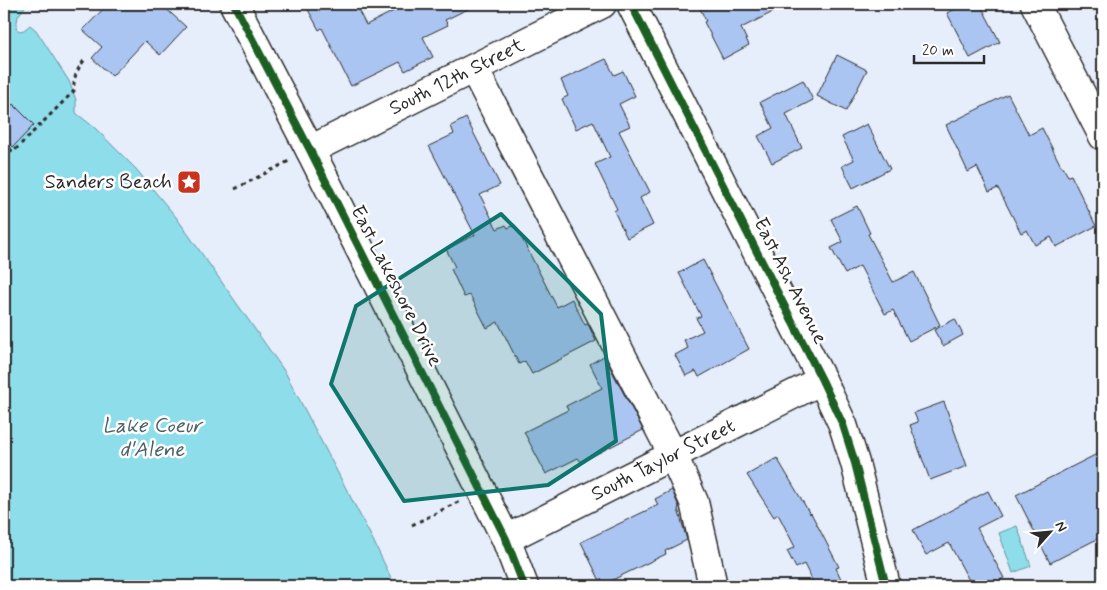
<svg xmlns="http://www.w3.org/2000/svg" width="1107" height="590" viewBox="0 0 1107 590" font-family="Mynerve,sans-serif">
<style>
.water{fill:#8eddeb;stroke:#66969e}
.building{fill:#abc5f2;stroke:#2b2b2b}
.lines{fill:none;stroke-linecap:round;stroke-linejoin:round}
.minor-casing{stroke:#2b2b2b;stroke-width:31}
.path{stroke:#2b2b2b;stroke-width:3;stroke-dasharray:4 4;stroke-linecap:butt}
.minor{stroke:#fff;stroke-width:28}
.cycleway-casing{stroke:#fff;stroke-width:11}
.cycleway{stroke:#1b5e20;stroke-width:8}
.marked{fill:#0f766e;fill-opacity:0.2;stroke:#0f766e;stroke-width:4;stroke-linejoin:round}
.labels{text-anchor:middle;dominant-baseline:central;stroke-width:5;stroke-linejoin:round;paint-order:stroke}
.street-label{font-size:20px;fill:#2b2b2b;stroke:#fff}
.poi-label{font-size:20px;fill:#2b2b2b;stroke:#fff;text-anchor:end}
.water-label{font-size:21px;font-style:italic;fill:#496065;stroke:#fff}
</style>
<rect width="100%" height="100%" fill="#e6eefb"/>
<filter id="ink" filterUnits="userSpaceOnUse"><feTurbulence type="fractalNoise" baseFrequency=".02" numOctaves="2"/><feDisplacementMap in="SourceGraphic" scale="10" xChannelSelector="R" yChannelSelector="G"/><feConvolveMatrix kernelMatrix="1 2 1 2 8 2 1 2 1" color-interpolation-filters="sRGB"/></filter>
<g filter="url(#ink)">
<path class="water" d="M4 4H27L18 16 16 29 20 31 24 30 30 25 36 30 69 81 76 100V113L95 128 136 169 176 217 285 372 372 538 395 586H4Z
M1017 526 1031 566 1013 573 999 533Z"/>
<path class="building" d="M108 4H161L186 27 160 55 145 41 112 76 92 58 102 47 83 30Z
M305 4H355L366 25 408 4H478L445 20 448 25 423 37 433 57 405 71 400 62 351 86 322 28 319 30Z
M698 4H789L741 28 749 45 723 59 704 22 706 21Z
M965 4H980L1000 42 970 58 947 13Z
M837 55 867 70 846 111 817 96Z
M606 59 614 75 623 71 635 96 619 104 630 126 619 131 650 192 640 198 653 225 627 238 614 211 617 209 595 164 610 157 593 121 576 129 562 99 568 96 561 80Z
M803 80 813 100 786 114 802 148 772 163 758 136 773 128 760 102Z
M1008 94 1029 135 1042 128 1061 166H1062L1068 176 1071 175 1096 226 1056 247 1051 237 1035 245 1027 230 1021 233 998 188 989 192 977 167 968 172 946 125Z
M13 104 34 125 13 147 4 138V114Z
M466 118 500 185 480 195 497 229 506 225 508 228 515 225 557 307 572 299 585 325 588 324 596 341 532 374 525 361 519 364 498 322 487 328 470 295 464 297 451 269 455 267 446 249 475 235 429 146 454 134 451 126Z
M867 124 890 169 853 188 842 166 854 160 842 137Z
M857 206 870 233 868 234 893 282 914 272 940 325 909 341 893 310 885 314 860 266 845 274 831 248 843 242 831 219Z
M703 260 749 349 699 377 696 371 686 376 675 355 688 348 684 340 703 331 696 318 701 316 679 273Z
M955 319 963 335 943 346 934 330Z
M604 356 643 430 581 462 578 458 546 474 524 432 568 410 566 406 602 388 590 364Z
M944 402 967 466 930 480 910 425 918 422 914 413Z
M1103 451V536L1050 563 1016 495Z
M777 458 810 514 811 513 839 567 836 568 841 579 827 586H815L804 564 796 568 787 551 795 547 778 514 774 517 747 475Z
M672 490 679 507 678 509 687 540 665 551 666 554 602 585 581 542 658 505 655 499Z
M988 491 1001 516 977 528 1004 578 988 586H972L949 543 926 555 913 530Z"/>
<g class="lines">
<g class="minor-casing">
<g id="minor">
<path d="M234 4 310 150 506 539 524 586"/>
<path d="M631 4 822 380 843 425 855 463 886 586"/>
<path d="M1035 4 1103 136"/>
<path d="M474 69 673 455 694 502 713 586"/>
<path id="s1" d="M310 150 602 4"/>
<path id="s2" d="M506 539 822 380"/>
</g>
</g>
<path class="path" d="M4 7 8 4
M4 143 13 152 74 91C73 77 77 70 85 59
M235 189 289 161
M412 525 460 501"/>
<use href="#minor" class="minor"/>
<g class="cycleway-casing">
<path id="cycleway" d="M234 4 310 150 506 539 524 586
M631 4 822 380 843 425 855 463 886 586"/>
</g>
<use href="#cycleway" class="cycleway"/>
</g>
</g>
<path class="marked" d="M501 214 601 314 616 441 548 485 404 501 331 384 356 306Z"/>
<defs>
<g id="sight-square" transform="scale(1.25)"><rect x="-9" y="-9" width="18" height="18" rx="4" fill="#c8321e" stroke="#fff"/><path d="M0-6L1.8-2.2L6-1.7L2.9 1.2L3.7 5.4L0 3.3L-3.7 5.4L-2.9 1.2L-6-1.7L-1.8-2.2Z" fill="#fff"/></g>
</defs>
<g fill-rule="evenodd">
<use href="#sight-square" x="189" y="182"/>
</g>
<g class="labels">
<g class="street-label">
<text stroke="none"><textPath href="#s1" startOffset="164">South 12th Street</textPath></text>
<text transform="translate(790 281) rotate(63)">East Ash Avenue</text>
<text transform="translate(396 286) rotate(63)">East Lakeshore Drive</text>
<text stroke="none"><textPath href="#s2" startOffset="176">South Taylor Street</textPath></text>
</g>
<g class="poi-label">
<text x="172" y="182">Sanders Beach</text>
</g>
<g class="water-label">
<text x="152" y="426">Lake Coeur<tspan x="152" dy="24">d'Alene</tspan></text>
</g>
</g>
<rect width="1107" height="590" fill="none" stroke="#fff" stroke-width="20"/>
<rect x="10" y="10" width="1087" height="570" fill="none" stroke="#2b2b2b" stroke-width="2" filter="url(#ink)"/>
<g transform="translate(1050 532) rotate(63)" stroke="#ffffff" stroke-width="4" paint-order="stroke">
<path d="M0-4L9 19L0 12L-9 19Z" fill="#2b2b2b"/>
<text y="-8" font-size="14" font-weight="bold" text-anchor="middle" fill="#2b2b2b">N</text>
</g>
<path d="M914 55v8h70v-8" fill="none" stroke="#2b2b2b" stroke-width="2.5"/>
<text x="922" y="55" font-size="15" fill="#2b2b2b" stroke="#ffffff" stroke-width="4" paint-order="stroke">20 m</text>
</svg>
